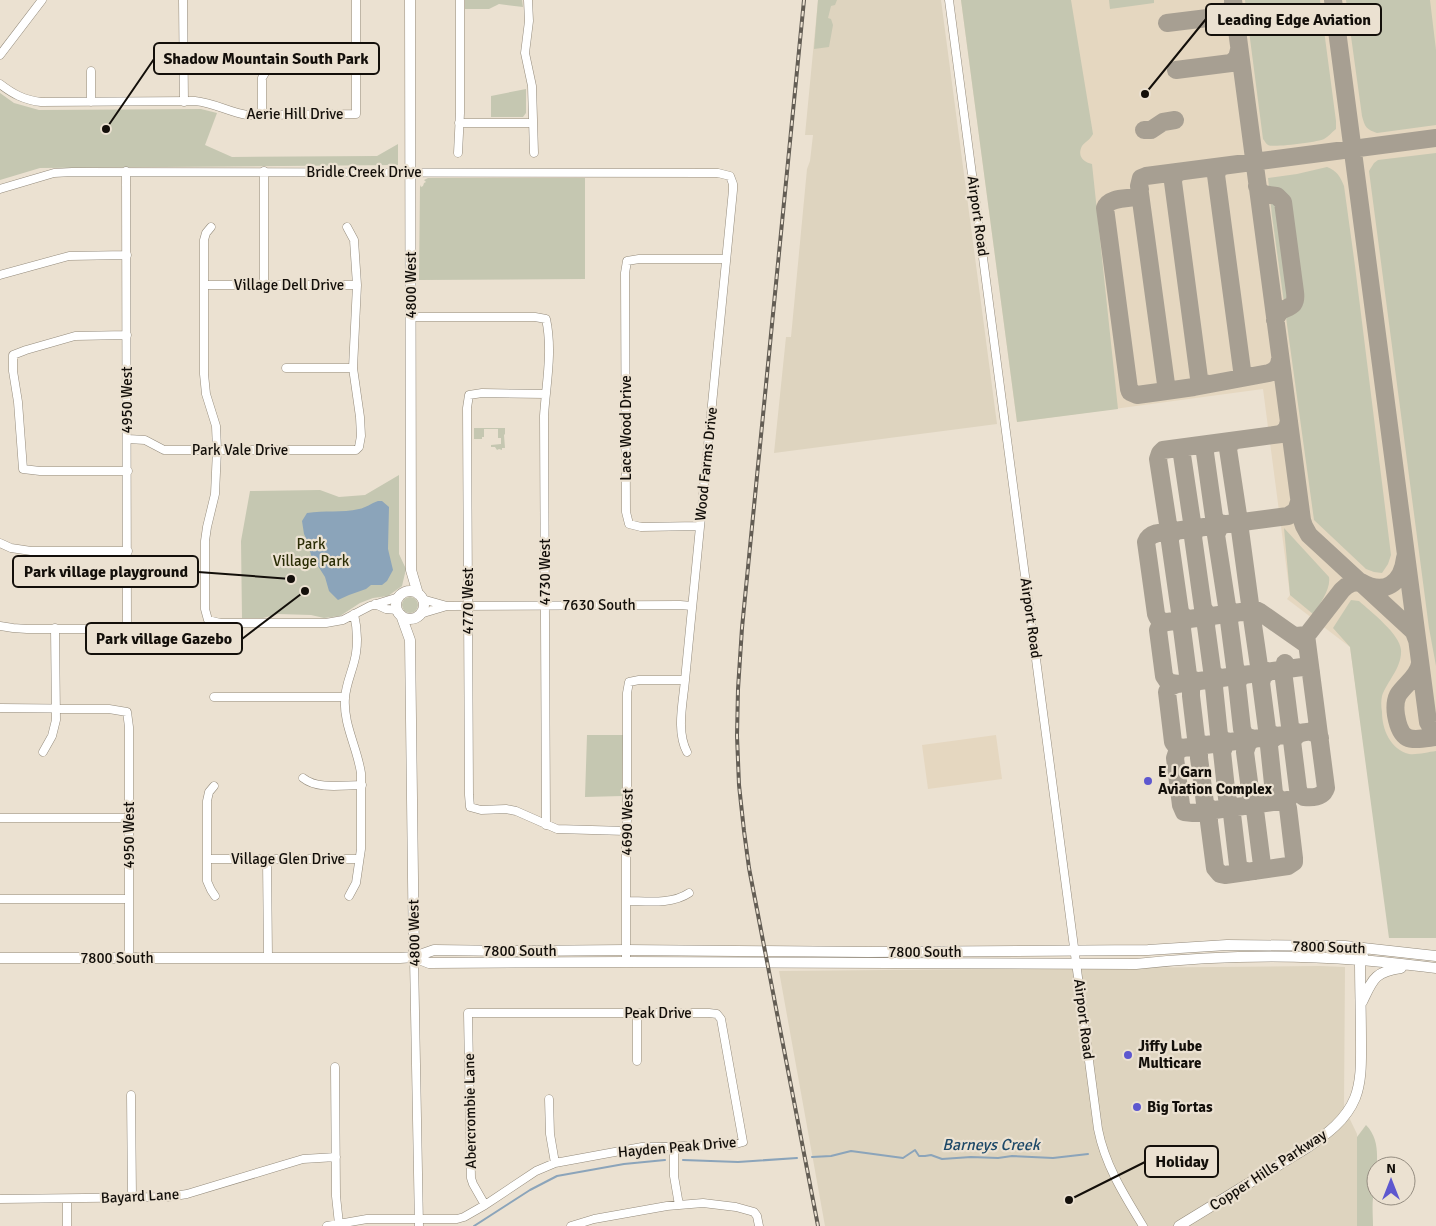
<svg xmlns="http://www.w3.org/2000/svg" width="1436" height="1226" viewBox="0 0 1436 1226" font-family="Signika,sans-serif">
<style>
.built{fill:#e5d7c0}
.industrial{fill:#ded4bf}
.green{fill:#c5c7b1}
.water{fill:#8ba4ba}
.lines{fill:none;stroke-linecap:round;stroke-linejoin:round}
.stream{stroke:#8ba4ba;stroke-width:2}
.taxiway{stroke:#a79f92;stroke-width:18}
.minor-casing{stroke:#948b7c;stroke-width:9}
.major-casing{stroke:#948b7c;stroke-width:11}
.minor{stroke:#fff;stroke-width:8}
.major{stroke:#fff;stroke-width:10}
.rail-casing{stroke:#635d54;stroke-width:4}
.rail{stroke:#ebe1d1;stroke-width:2;stroke-dasharray:5.5;stroke-linecap:butt}
.poi-dot{fill:#5d57cf;stroke:#ebe1d1;stroke-width:2}
.labels{text-anchor:middle;dominant-baseline:central;stroke-width:4.5;stroke-linejoin:round;paint-order:stroke}
.street-label{font-size:15px;fill:#130f0a;stroke:#ebe1d1}
.park-label{font-size:15px;fill:#2b2d05;stroke:#ebe1d1}
.poi-label{font-size:15px;font-weight:bold;fill:#130f0a;stroke:#ebe1d1;text-anchor:start}
.water-label{font-size:16px;font-style:italic;fill:#1e4968;stroke:#ebe1d1}
.leader{fill:none;stroke:#130f0a;stroke-width:2}
.callout-dot{fill:#130f0a;stroke:#ebe1d1;stroke-width:2}
.callout{fill:#ebe1d1;stroke:#130f0a;stroke-width:2}
.callout-label{font-size:16px;text-anchor:middle;font-weight:bold;fill:#130f0a}
</style>
<rect width="100%" height="100%" fill="#ebe1d1"/>
<path class="built" d="M961 0H1436V938L1375 827 1350 647 1287 599 1290 595 1263 389 1017 422Z
M996 735 1002 779 928 789 922 745Z"/>
<path class="industrial" d="M818 0H941L997 424 774 453 786 337H791L807 169 810 161 813 135H805Z
M1320 966 1345 967 1344 1107 1357 1134V1226H825L779 971Z"/>
<path class="green" d="M465 0H522L523 7 499 4 489 9H465Z
M818 0H837L835 5 831 6 828 18 831 19 833 25 829 47 814 49Z
M961 0H1071L1093 134C1090 140 1085 142 1082 146 1077 156 1083 162 1092 164L1118 409 1017 422Z
M1109 0H1154V3L1110 9Z
M1245 0H1320L1336 121V129C1332 132 1328 137 1324 139 1319 142 1272 148 1268 145 1265 143 1265 141 1263 139Z
M1346 0H1430L1436 50V125L1377 133C1366 129 1365 127 1362 116Z
M526 89V113L523 117H491V96Z
M0 93 14 103 39 110 201 109 217 113 205 145 232 157 377 156 398 144V165L40 168 0 180Z
M1436 153V666L1429 628 1369 171 1374 163 1378 160Z
M1327 167C1337 171 1340 176 1344 186L1355 266 1391 555 1388 564 1382 573 1374 572 1366 569 1314 520 1272 216 1268 178 1297 174Z
M428 178H585V279L419 280 420 185 421 187 423 186 424 183 426 182 424 180Z
M474 428H505V434L504 435 505 448H502V450L499 449 497 450 495 447H491V445L501 444V438H498V429H484V437H482V439H474Z
M399 475V554L406 569 402 586 388 596 373 598 360 603 340 616 324 618 311 615 278 614 263 618H242L241 541 250 491 320 490 339 497 365 495Z
M1284 528 1329 577C1331 589 1320 604 1313 614L1290 595Z
M402 605a8 8 0 1 1 16 0a8 8 0 1 1-16 0Z
M1351 600 1359 601C1371 612 1400 634 1401 650 1402 668 1387 681 1382 696 1381 701 1381 706 1382 712 1382 729 1390 749 1409 754 1417 755 1428 752 1436 751V938H1389L1350 647 1333 628Z
M587 735H623L622 796 585 797Z
M1366 1125C1385 1144 1374 1175 1373 1198 1372 1207 1373 1217 1373 1226H1357V1137Z"/>
<path class="water" d="M378 501H382L389 507 388 549 393 570 387 581 382 585H371L366 589 349 595 338 600 329 591 325 577 311 555 307 540 304 534 302 521 307 513C324 510 342 513 359 509 366 508 371 503 378 501Z"/>
<g class="lines">
<path class="stream" d="M812 1157 831 1156 851 1151 903 1158 915 1150 919 1156H925L931 1155 942 1159 971 1157 998 1158 1012 1156 1053 1158 1088 1154
M683 1160 738 1162 797 1158
M474 1226 530 1190 557 1176 624 1164 665 1160"/>
<path class="taxiway" d="M1233 0 1302 520 1304 526 1309 535 1411 629 1414 632 1417 640
M1333 0 1428 722 1432 729 1436 732
M1167 23 1224 16 1232 9 1233 3
M1176 70 1231 63 1237 58 1239 50
M1144 130H1151L1163 122 1175 120
M1222 167 1217 170 1216 175 1242 370 1245 375 1252 376
M1180 172 1174 175 1173 182 1199 378 1201 382 1208 384
M1257 186C1262 197 1268 194 1277 196L1283 202 1295 292C1297 307 1290 306 1280 311L1275 320
M1140 189 1139 194 1136 197C1126 199 1109 197 1105 208L1129 389 1130 392 1137 395 1159 392 1194 387 1269 373C1276 370 1279 367 1280 359
M1174 390 1169 388 1166 384 1139 186 1141 178 1146 176 1436 138
M1289 421 1287 429 1281 434 1163 450 1160 453 1158 459 1168 524 1170 528 1174 531 1288 516 1296 511 1299 502
M1235 441 1230 443 1228 449 1238 515 1241 520 1246 521 1241 526 1240 530 1250 604 1248 609 1243 612
M1210 444 1206 447 1205 453 1214 517 1218 523 1224 524
M1187 447 1183 450 1182 455 1192 522 1194 526 1199 528 1195 531 1193 537 1203 608 1207 614 1212 616 1207 620 1206 626 1212 670 1214 675 1221 678 1215 682 1214 687 1219 735 1223 740 1229 742 1225 745 1222 752 1227 798 1230 804 1236 807 1232 811V814L1238 865 1242 870 1248 872
M1224 524 1219 528 1216 535 1227 606 1230 611 1235 613 1230 617 1229 621 1235 667 1238 673 1244 675 1239 679 1237 684 1242 729 1245 736 1253 739
M1176 531 1170 536V542L1180 612 1183 616 1188 619 1183 623 1182 629 1188 675 1191 679 1197 681 1191 687V696L1196 738 1198 742 1204 745 1199 751V758L1205 803 1209 808 1213 810 1209 815V822L1215 868 1220 874 1225 875 1288 866 1294 862V858L1288 808C1285 801 1277 800 1274 793L1269 746 1270 741 1277 736
M1176 531C1165 532 1150 531 1146 542L1156 614C1158 620 1162 622 1167 622L1256 610 1260 612 1307 645
M1361 582C1385 596 1402 583 1405 558
M1243 612 1249 613 1252 618 1259 666 1263 670 1268 672
M1165 622 1160 626 1158 630 1164 676 1168 682 1177 684
M1306 635 1326 788C1323 797 1313 798 1304 797L1300 794 1298 789 1292 741 1298 734C1306 731 1314 730 1320 738
M1296 636 1307 635 1342 590C1348 584 1354 580 1363 584
M1285 663 1283 671 1290 726 1292 730 1299 733
M1420 663C1419 676 1405 684 1398 695 1395 701 1395 708 1396 715 1401 744 1411 740 1436 737
M1268 672 1263 676 1261 683 1267 729 1270 734 1277 736
M1299 733 1182 748 1176 746 1173 742 1167 692 1170 687 1177 684 1302 667 1308 669 1311 672
M1253 739 1248 743 1245 752 1251 797 1254 802 1259 804 1255 810 1262 865 1256 871
M1182 748 1177 752 1175 758 1181 805 1184 812 1193 813 1288 800"/>
<g class="minor-casing">
<path id="minor" d="M183 0 184 102
M528 0 529 21 525 53 532 86 534 153
M949 0 1098 1129C1105 1165 1124 1195 1143 1226
M0 55 42 0
M91 71V102
M0 84C13 94 24 100 41 102L195 101C215 103 228 112 247 115L356 114V0
M262 115V78L270 64
M459 123H533
M458 153 460 113V0
M264 171V285
M0 189 54 173 72 172 718 173 730 176 733 184V190L685 680C683 703 676 731 687 752
M211 227 206 233 204 240V374L206 394 216 426 217 450 215 494 207 527 205 541V609L208 620 220 623H326L343 620 370 606 399 597
M0 275 69 256 127 255
M204 285H357
M411 317H535L546 319C553 351 546 384 544 416L546 825
M127 335 75 336 26 350 13 355V371L18 402 23 469 40 471H128
M286 368H353
M546 394 482 393 469 395 467 408 469 795 470 807 481 810 506 809 516 811 557 829 626 831
M128 439 145 440 164 450H356L359 447 361 436 360 417 353 368 357 285 354 240 347 227
M699 526 641 527 629 524 626 512 625 273 627 261 639 259H726
M0 543 11 548 31 551H128
M422 599 447 606 680 605 692 606
M375 604 386 609 397 610
M420 614 447 606
M0 626 13 628 27 629H127L126 171
M214 697H345
M0 708 109 709 127 712 129 727V958
M43 752 52 736 56 720 55 628
M303 778C318 790 343 785 362 785
M214 786 209 792 207 801V881L211 890 215 896
M0 818H128
M207 859H359
M267 859 268 958
M349 896 356 883 361 849V773C357 747 343 724 345 698 346 682 354 668 356 653 358 640 357 627 354 614
M0 899H129
M626 901C646 901 671 905 689 893
M414 957 419 1226
M626 962V831L627 820V693L629 682 639 680H685
M637 1061V1013
M335 1067 336 1196 339 1224
M131 1095 132 1198
M549 1099 550 1134 555 1163
M674 1146V1176L679 1205
M0 1199 168 1197 187 1194 303 1159 336 1157
M67 1199V1226
M327 1226 367 1219H457L464 1217 485 1205 536 1171 555 1163 642 1147 732 1145 743 1142 721 1019 717 1014 709 1013H468L471 1178 473 1184 485 1205
M571 1226 594 1219 667 1206 703 1203 736 1207 754 1212 757 1216 759 1226"/>
</g>
<g class="major-casing">
<path id="major" d="M410 0 411 570 418 594
M396 605a14 14 0 1 1 28 0a14 14 0 1 1-28 0Z
M401 615 410 640 414 957
M414 957 429 963 626 962 1136 964C1210 956 1286 954 1360 960 1386 962 1411 965 1436 968
M0 958H400L414 957 434 950 518 951 626 950 868 952 1148 950 1227 945 1345 946 1436 956
M1362 1002C1373 979 1374 972 1401 968
M1179 1226 1308 1147C1327 1134 1346 1120 1355 1098 1362 1080 1361 1059 1361 1041 1361 1014 1360 987 1360 960L1363 956"/>
</g>
<use href="#minor" class="minor"/>
<use href="#major" class="major"/>
<g class="rail-casing">
<path id="rail" d="M804 0 742 628 738 689 737 736 739 785 744 831 749 868 818 1226"/>
</g>
<use href="#rail" class="rail"/>
</g>
<g class="poi-dot">
<circle cx="1148" cy="781" r="5"/>
<circle cx="1128" cy="1055" r="5"/>
<circle cx="1137" cy="1107" r="5"/>
</g>
<g class="labels">
<g class="street-label">
<text x="295" y="114">Aerie Hill Drive</text>
<text x="364" y="172">Bridle Creek Drive</text>
<text transform="translate(978 216) rotate(82)">Airport Road</text>
<text x="289" y="285">Village Dell Drive</text>
<text transform="translate(411 285) rotate(-90)">4800 West</text>
<text transform="translate(127 400) rotate(-90)">4950 West</text>
<text transform="translate(626 428) rotate(-90)">Lace Wood Drive</text>
<text x="240" y="450">Park Vale Drive</text>
<text transform="translate(706 464) rotate(-84)">Wood Farms Drive</text>
<text transform="translate(545 572) rotate(-90)">4730 West</text>
<text transform="translate(468 601) rotate(-90)">4770 West</text>
<text x="599" y="605">7630 South</text>
<text transform="translate(1031 618) rotate(82)">Airport Road</text>
<text transform="translate(627 822) rotate(-89)">4690 West</text>
<text transform="translate(129 835) rotate(-90)">4950 West</text>
<text x="288" y="859">Village Glen Drive</text>
<text transform="translate(414 933) rotate(-91)">4800 West</text>
<text transform="translate(1329 947) rotate(2)">7800 South</text>
<text x="520" y="951">7800 South</text>
<text x="925" y="952">7800 South</text>
<text x="117" y="958">7800 South</text>
<text x="658" y="1013">Peak Drive</text>
<text transform="translate(1084 1019) rotate(83)">Airport Road</text>
<text transform="translate(470 1111) rotate(-91)">Abercrombie Lane</text>
<text transform="translate(677 1147) rotate(-5)">Hayden Peak Drive</text>
<text transform="translate(1268 1170) rotate(-33)">Copper Hills Parkway</text>
<text transform="translate(140 1196) rotate(-3)">Bayard Lane</text>
</g>
<g class="park-label">
<text x="311" y="544">Park<tspan x="311" dy="17">Village Park</tspan></text>
</g>
<g class="poi-label">
<text x="1158" y="772">E J Garn<tspan x="1158" dy="17">Aviation Complex</tspan></text>
<text x="1138" y="1046">Jiffy Lube<tspan x="1138" dy="17">Multicare</tspan></text>
<text x="1147" y="1107">Big Tortas</text>
</g>
<g class="water-label">
<text x="991" y="1145">Barneys Creek</text>
</g>
</g>
<path class="leader" d="M1145 94L1206 19M106 129L154 59M291 579L198 572M305 591L242 639M1069 1200L1145 1162"/>
<g class="callout-dot">
<circle cx="1145" cy="94" r="5"/>
<circle cx="106" cy="129" r="5"/>
<circle cx="291" cy="579" r="5"/>
<circle cx="305" cy="591" r="5"/>
<circle cx="1069" cy="1200" r="5"/>
</g>
<g class="callout">
<rect x="1206" y="4" width="175" height="31" rx="5"/>
<rect x="154" y="43" width="225" height="31" rx="5"/>
<rect x="13" y="556" width="185" height="31" rx="5"/>
<rect x="86" y="623" width="156" height="31" rx="5"/>
<rect x="1145" y="1146" width="73" height="31" rx="5"/>
</g>
<g class="callout-label">
<text x="1294" y="25">Leading Edge Aviation</text>
<text x="266" y="64">Shadow Mountain South Park</text>
<text x="106" y="577">Park village playground</text>
<text x="164" y="644">Park village Gazebo</text>
<text x="1182" y="1167">Holiday</text>
</g>
<g transform="translate(1391 1181)"><circle r="24" fill="#ebe1d1" stroke="#958d81"/>
<path d="M0-4L9 19L0 12L-9 19Z" fill="#5d57cf"/>
<text y="-8" font-size="14" font-weight="bold" text-anchor="middle" fill="#130f0a">N</text>
</g>
</svg>
